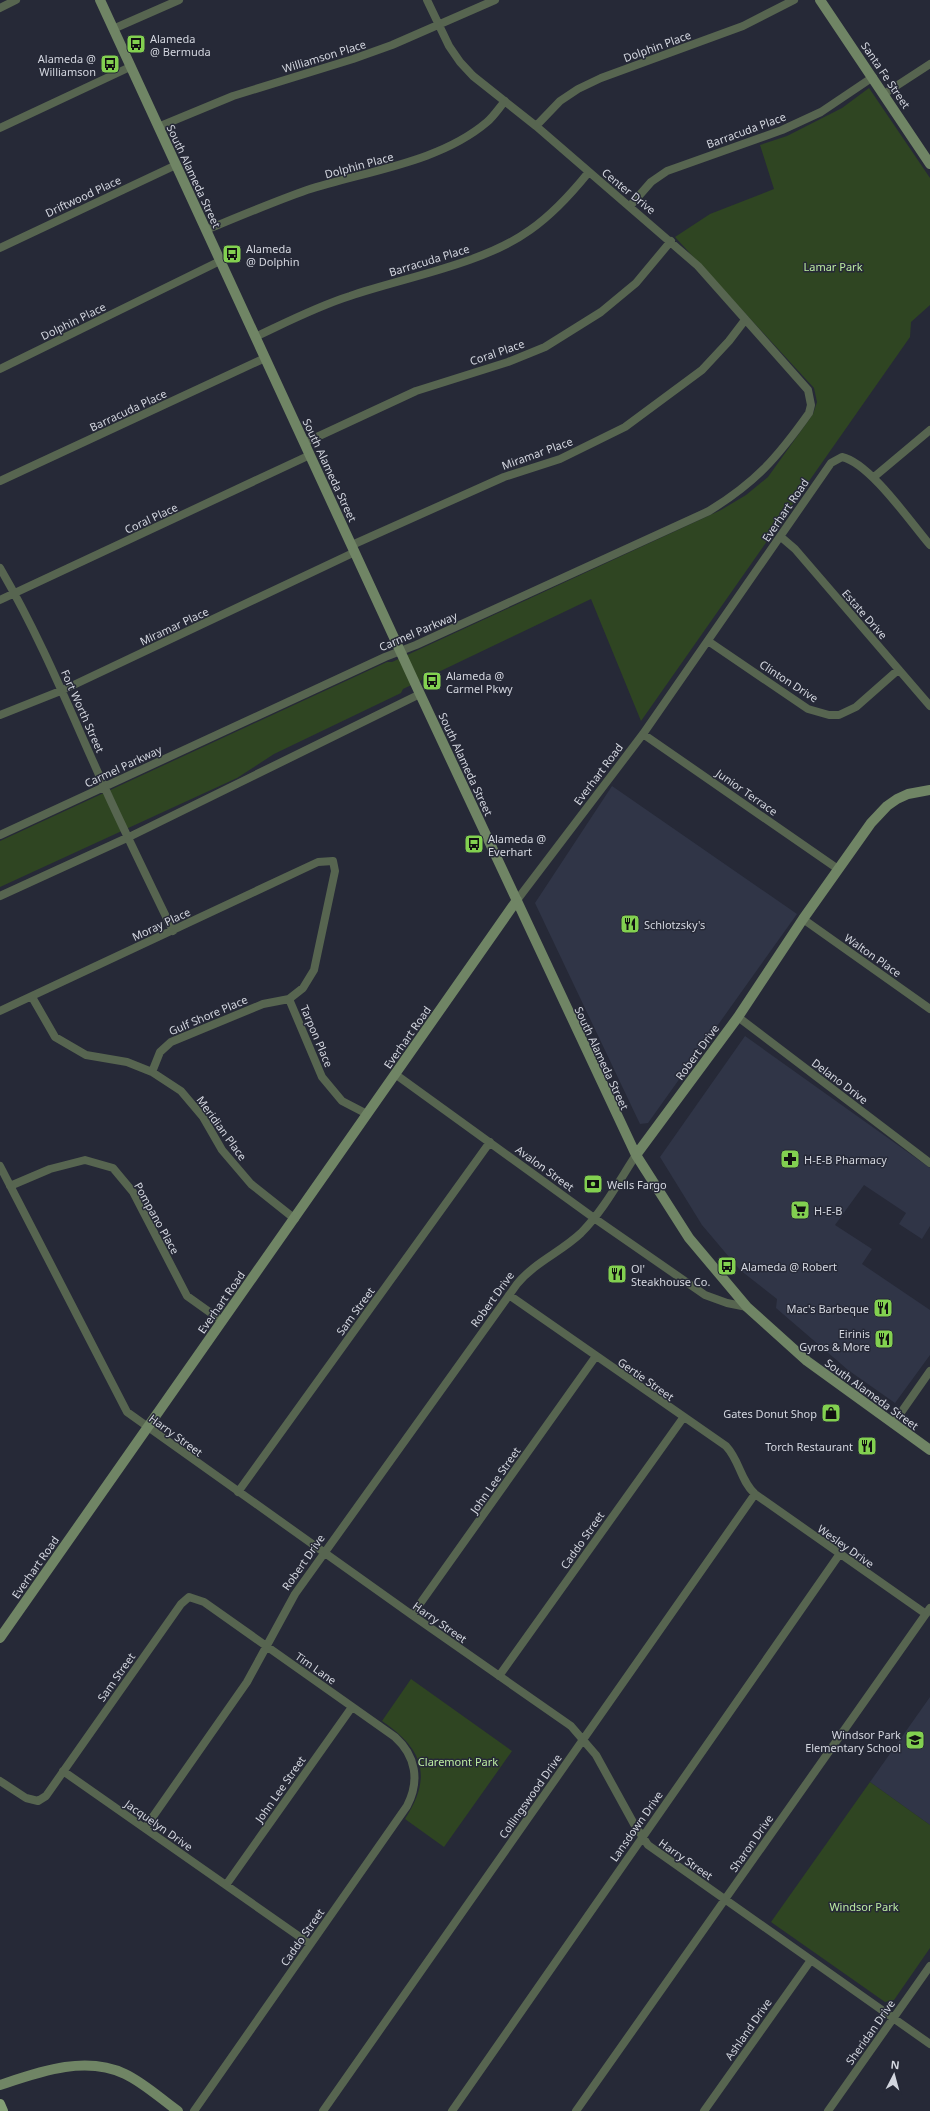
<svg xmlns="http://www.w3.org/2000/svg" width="930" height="2111" viewBox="0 0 930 2111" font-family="'Noto Sans',sans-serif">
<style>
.built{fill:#303547}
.green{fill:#2f4522}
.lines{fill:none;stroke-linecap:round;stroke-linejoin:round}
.street{stroke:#576550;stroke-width:8}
.secondary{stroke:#708565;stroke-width:10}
.primary{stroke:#839f75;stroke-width:10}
.labels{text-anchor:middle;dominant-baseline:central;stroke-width:3;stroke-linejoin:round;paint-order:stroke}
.poi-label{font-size:11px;fill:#d3d6df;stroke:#262937;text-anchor:start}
.street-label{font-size:11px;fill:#d3d6df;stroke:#262937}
.park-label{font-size:11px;fill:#bceca2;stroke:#262937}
</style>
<rect width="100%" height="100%" fill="#262937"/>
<path class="built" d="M612 786 797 914 648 1123 640 1124 535 903Z
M745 1036 930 1168V1226L922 1239 899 1224 906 1213 864 1185 835 1225 872 1249 862 1264 930 1310V1355L895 1403 848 1370 776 1308 777 1299 740 1270 702 1225 660 1157Z
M930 1697V1825L870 1782Z"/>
<path class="green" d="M869 88 930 178V305L911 322 910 337 641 721 591 599 403 689 401 693 274 754 237 778 0 887V841L387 662H392L721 510 746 495 768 477 813 414 817 402 814 388 675 237 710 214 774 189 760 145 787 136 842 108Z
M411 1679 512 1751 444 1847 405 1819C433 1776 423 1749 382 1721Z
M870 1782 930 1825V1948L894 2000 885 2002 771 1922Z"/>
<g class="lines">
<path class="street" d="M0 8 16 0
M113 29 179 0
M884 94 930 64
M536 126 560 101 578 89 601 78 743 26 794 0
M158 127 233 96 353 59 392 45 495 0
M0 128 130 67
M630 206 651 182 667 171 782 130 821 112 873 77
M206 230C240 216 273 202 307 190 365 171 439 163 487 122 494 116 499 108 505 101
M0 248 176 165
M255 337C287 322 318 306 350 296 406 277 483 264 530 230 553 214 571 194 588 173
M0 369 220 261
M304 443 416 391 508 362 545 347 601 312 636 283 671 241
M874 477 930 430
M0 481 265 358
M781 537 795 549 930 706
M352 545 504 477 560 459 625 427 702 370 729 341 745 320
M0 568C41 638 71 713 104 786 126 835 150 883 173 931
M0 600 310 455
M708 641 808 709 829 715H839L856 707 898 670
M0 715 63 690 355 552
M643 734 838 869
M0 835 385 657 416 645 709 511C756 482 777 458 809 413L811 405 808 390 698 266 536 126 473 76 460 62 449 46 427 0
M0 896 129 837 420 694
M517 900 643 734 831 463 842 457C870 463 911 523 930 545
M803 919 930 1009
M32 997 55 1037 86 1055 127 1062 152 1072 181 1091 203 1117 222 1150 251 1184 295 1219
M289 999 322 1077 342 1101 367 1114
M0 1011 318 862 333 861 335 871 314 970 303 988 289 999 263 1004 171 1042 160 1052 152 1072
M738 1017 930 1163
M395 1074 594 1218 705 1295 727 1303 747 1307
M0 1166 127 1412 412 1615 571 1726 596 1755 634 1824 648 1845 930 2044
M10 1186 50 1169 85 1160 113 1168 133 1192 187 1296 222 1321
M509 1295 726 1446C740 1461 740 1480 755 1494L926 1614
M893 1424 930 1371
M238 1492 490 1142
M412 1615 596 1356
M499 1676 683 1418
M63 1771 310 1944
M0 1781 26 1798 38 1801 46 1796 181 1604 189 1597 204 1602 395 1737C416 1756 420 1781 407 1806L194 2111
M145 1828 247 1682 295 1594 517 1284C535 1262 561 1252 581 1233 603 1211 619 1181 636 1155
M226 1885 352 1707
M323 2111 755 1494
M452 2111 839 1555
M576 2111 930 1608
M704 2111 811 1960
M828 2111 930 1966"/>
<path class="secondary" d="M100 0 420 694 636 1155 689 1238 747 1307 807 1361 930 1450
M820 0 930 164
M636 1155 738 1017 803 919 871 823 887 806 897 799 908 794 930 790
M0 1638 517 900
M0 2085C39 2072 85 2055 125 2074 144 2083 161 2099 178 2111"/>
<path class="primary" d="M0 2104 3 2111"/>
</g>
<defs>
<g id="bus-square" transform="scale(1)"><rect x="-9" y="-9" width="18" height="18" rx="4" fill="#82d050" stroke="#262937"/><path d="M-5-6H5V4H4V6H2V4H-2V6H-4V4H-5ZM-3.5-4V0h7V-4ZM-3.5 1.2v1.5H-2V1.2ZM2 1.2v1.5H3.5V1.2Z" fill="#111"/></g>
<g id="restaurant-square" transform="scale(1)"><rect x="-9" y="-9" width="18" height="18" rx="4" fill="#82d050" stroke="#262937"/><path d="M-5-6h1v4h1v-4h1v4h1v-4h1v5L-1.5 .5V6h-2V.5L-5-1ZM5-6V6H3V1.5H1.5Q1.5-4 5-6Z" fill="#111"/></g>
<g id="pharmacy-square" transform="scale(1)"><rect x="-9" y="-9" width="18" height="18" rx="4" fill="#82d050" stroke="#262937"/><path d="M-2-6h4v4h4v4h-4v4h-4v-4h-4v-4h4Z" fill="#111"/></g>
<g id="bank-square" transform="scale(1)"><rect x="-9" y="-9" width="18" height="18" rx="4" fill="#82d050" stroke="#262937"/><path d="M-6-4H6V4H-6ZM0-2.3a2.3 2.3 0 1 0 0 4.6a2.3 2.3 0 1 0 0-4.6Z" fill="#111"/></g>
<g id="supermarket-square" transform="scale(1)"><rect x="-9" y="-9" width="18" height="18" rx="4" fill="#82d050" stroke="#262937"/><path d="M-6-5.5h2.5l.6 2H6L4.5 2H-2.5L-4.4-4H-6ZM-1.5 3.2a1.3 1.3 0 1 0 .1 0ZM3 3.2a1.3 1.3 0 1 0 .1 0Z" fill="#111"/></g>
<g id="shop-square" transform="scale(1)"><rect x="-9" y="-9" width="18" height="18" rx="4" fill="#82d050" stroke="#262937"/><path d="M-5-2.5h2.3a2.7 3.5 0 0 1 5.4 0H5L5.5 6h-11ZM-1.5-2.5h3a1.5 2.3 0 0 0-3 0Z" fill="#111"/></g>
<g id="school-square" transform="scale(1)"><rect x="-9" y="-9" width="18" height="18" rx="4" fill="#82d050" stroke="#262937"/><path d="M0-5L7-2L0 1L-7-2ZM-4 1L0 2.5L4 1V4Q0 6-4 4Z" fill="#111"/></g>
</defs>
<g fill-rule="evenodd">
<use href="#bus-square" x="136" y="44"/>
<use href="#bus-square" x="110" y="64"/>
<use href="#bus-square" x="232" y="254"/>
<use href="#bus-square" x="432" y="681"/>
<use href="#bus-square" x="474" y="844"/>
<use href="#restaurant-square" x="630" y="924"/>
<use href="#pharmacy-square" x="790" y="1159"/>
<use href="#bank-square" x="593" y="1184"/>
<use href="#supermarket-square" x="800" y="1210"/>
<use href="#bus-square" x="727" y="1266"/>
<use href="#restaurant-square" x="617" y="1274"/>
<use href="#restaurant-square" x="883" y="1308"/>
<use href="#restaurant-square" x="884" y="1339"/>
<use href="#shop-square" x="831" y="1413"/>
<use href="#restaurant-square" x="867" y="1446"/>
<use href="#school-square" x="915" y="1740"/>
</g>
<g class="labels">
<g class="poi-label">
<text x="150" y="38">Alameda<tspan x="150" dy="13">@ Bermuda</tspan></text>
<text x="96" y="58" text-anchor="end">Alameda @<tspan x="96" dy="13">Williamson</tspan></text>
<text x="246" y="248">Alameda<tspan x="246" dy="13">@ Dolphin</tspan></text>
<text x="446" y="675">Alameda @<tspan x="446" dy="13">Carmel Pkwy</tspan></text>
<text x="488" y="838">Alameda @<tspan x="488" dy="13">Everhart</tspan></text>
<text x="644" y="924">Schlotzsky's</text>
<text x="804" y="1159">H-E-B Pharmacy</text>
<text x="607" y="1184">Wells Fargo</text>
<text x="814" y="1210">H-E-B</text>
<text x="741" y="1266">Alameda @ Robert</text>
<text x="631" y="1268">Ol'<tspan x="631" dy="13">Steakhouse Co.</tspan></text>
<text x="869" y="1308" text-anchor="end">Mac's Barbeque</text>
<text x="870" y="1333" text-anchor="end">Eirinis<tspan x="870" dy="13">Gyros &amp; More</tspan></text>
<text x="817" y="1413" text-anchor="end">Gates Donut Shop</text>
<text x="853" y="1446" text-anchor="end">Torch Restaurant</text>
<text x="901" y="1734" text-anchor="end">Windsor Park<tspan x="901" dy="13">Elementary School</tspan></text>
</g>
<g class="street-label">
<text transform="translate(657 46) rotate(-20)">Dolphin Place</text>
<text transform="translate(324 56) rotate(-17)">Williamson Place</text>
<text transform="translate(886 75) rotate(56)">Santa Fe Street</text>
<text transform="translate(746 130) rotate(-20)">Barracuda Place</text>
<text transform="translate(359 165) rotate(-15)">Dolphin Place</text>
<text transform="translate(194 176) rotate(65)">South Alameda Street</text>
<text transform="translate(629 191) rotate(39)">Center Drive</text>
<text transform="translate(83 196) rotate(-25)">Driftwood Place</text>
<text transform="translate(429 260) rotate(-17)">Barracuda Place</text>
<text transform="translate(73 321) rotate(-26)">Dolphin Place</text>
<text transform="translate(497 352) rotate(-19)">Coral Place</text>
<text transform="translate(128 410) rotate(-25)">Barracuda Place</text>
<text transform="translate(537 453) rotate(-20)">Miramar Place</text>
<text transform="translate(330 470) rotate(65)">South Alameda Street</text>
<text transform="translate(785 510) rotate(-56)">Everhart Road</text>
<text transform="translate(151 518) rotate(-25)">Coral Place</text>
<text transform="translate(865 614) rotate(49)">Estate Drive</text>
<text transform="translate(174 626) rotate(-25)">Miramar Place</text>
<text transform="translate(418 631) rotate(-23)">Carmel Parkway</text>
<text transform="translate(789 681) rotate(33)">Clinton Drive</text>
<text transform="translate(83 711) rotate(66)">Fort Worth Street</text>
<text transform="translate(466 764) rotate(65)">South Alameda Street</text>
<text transform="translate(123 766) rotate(-25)">Carmel Parkway</text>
<text transform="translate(598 774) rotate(-53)">Everhart Road</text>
<text transform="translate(747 792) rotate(35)">Junior Terrace</text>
<text transform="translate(161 924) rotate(-25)">Moray Place</text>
<text transform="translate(873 955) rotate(35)">Walton Place</text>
<text transform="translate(208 1015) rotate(-23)">Gulf Shore Place</text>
<text transform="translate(317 1036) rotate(67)">Tarpon Place</text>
<text transform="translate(407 1037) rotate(-55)">Everhart Road</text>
<text transform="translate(697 1052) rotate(-54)">Robert Drive</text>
<text transform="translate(602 1058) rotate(65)">South Alameda Street</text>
<text transform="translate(840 1081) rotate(37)">Delano Drive</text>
<text transform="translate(222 1128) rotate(54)">Meridian Place</text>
<text transform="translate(545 1168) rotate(36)">Avalon Street</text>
<text transform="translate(157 1218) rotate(61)">Pompano Place</text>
<text transform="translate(492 1299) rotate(-54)">Robert Drive</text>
<text transform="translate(221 1302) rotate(-55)">Everhart Road</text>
<text transform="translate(355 1311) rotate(-54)">Sam Street</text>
<text transform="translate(646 1379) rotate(35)">Gertie Street</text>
<text transform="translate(872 1394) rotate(36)">South Alameda Street</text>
<text transform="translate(176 1435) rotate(36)">Harry Street</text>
<text transform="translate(495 1480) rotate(-55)">John Lee Street</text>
<text transform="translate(582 1540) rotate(-55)">Caddo Street</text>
<text transform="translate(846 1546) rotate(35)">Wesley Drive</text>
<text transform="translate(303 1562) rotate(-55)">Robert Drive</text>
<text transform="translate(35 1567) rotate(-55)">Everhart Road</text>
<text transform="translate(440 1622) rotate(35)">Harry Street</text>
<text transform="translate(316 1668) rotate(35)">Tim Lane</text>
<text transform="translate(116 1677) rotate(-55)">Sam Street</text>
<text transform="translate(280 1789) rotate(-55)">John Lee Street</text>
<text transform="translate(530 1796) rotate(-55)">Collingswood Drive</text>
<text transform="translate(159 1825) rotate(35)">Jacquelyn Drive</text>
<text transform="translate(636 1826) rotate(-55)">Lansdown Drive</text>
<text transform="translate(751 1843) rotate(-55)">Sharon Drive</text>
<text transform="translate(686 1859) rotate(35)">Harry Street</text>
<text transform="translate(302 1937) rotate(-55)">Caddo Street</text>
<text transform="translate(748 2029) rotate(-55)">Ashland Drive</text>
<text transform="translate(870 2032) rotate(-55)">Sheridan Drive</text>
</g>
<g class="park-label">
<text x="833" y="266">Lamar Park</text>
<text x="458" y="1761">Claremont Park</text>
<text x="864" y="1906">Windsor Park</text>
</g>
</g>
<g transform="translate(894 2075) rotate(6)" stroke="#262937" stroke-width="3" paint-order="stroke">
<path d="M0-3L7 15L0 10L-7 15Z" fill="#d3d6df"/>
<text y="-6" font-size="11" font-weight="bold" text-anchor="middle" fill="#d3d6df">N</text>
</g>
</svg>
